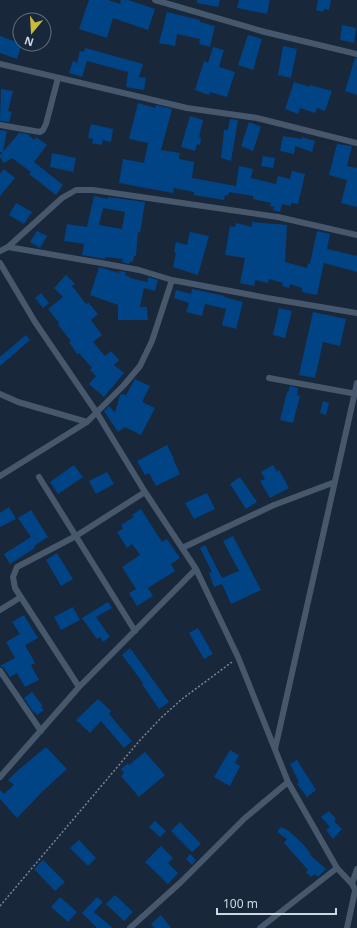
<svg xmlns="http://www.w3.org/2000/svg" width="357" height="928" viewBox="0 0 357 928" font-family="'Noto Sans',sans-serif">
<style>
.building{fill:#004486;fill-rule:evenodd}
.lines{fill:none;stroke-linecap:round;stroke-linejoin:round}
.path{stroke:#798696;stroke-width:1.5;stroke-dasharray:2 2;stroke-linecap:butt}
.minor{stroke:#47586d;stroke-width:6}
</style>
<rect width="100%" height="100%" fill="#18273a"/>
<path class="building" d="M89 0H108L120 4 121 0H128L155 9 148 30 113 18 107 38 79 29Z
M197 0H220L218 7 197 3Z
M239 0H270L267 14 237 8Z
M318 0H331L329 10 324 9 323 12 316 10Z
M167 12 200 20V22L215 26 210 47 199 44 200 39 177 34 175 46 159 43Z
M342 25 356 28 354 43 340 40Z
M248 35 262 39 253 70 238 65Z
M0 36 22 44 17 59 0 53Z
M283 46 297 49 291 78 278 75Z
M213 47 224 50 219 67 235 72 227 97 210 92 209 95 195 90 204 61 208 63Z
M85 48 143 64 139 77 146 78 144 90 126 87 128 72 87 61 82 77 69 73 73 61 77 63 80 51 84 52Z
M355 58H357V95L345 91Z
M294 82 310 87V85L332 91 325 111 317 108 315 113 300 108 298 114 285 109Z
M1 89 13 91 8 111 12 112 9 122 0 121Z
M138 103 155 108 156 105 172 109 161 150 180 153 179 159 194 162 192 178 236 186 239 166 253 169 251 178 276 184 278 176 290 179 292 171 305 174 298 204 291 203V206L282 204 280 212 273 210 274 207 270 206 271 203 253 199V196L229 192 228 196 225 195 224 200 194 195V192L174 188 173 193 119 183 123 159 144 163 148 143 129 139Z
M190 116 203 120 199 137 201 138 200 145 197 144 195 151 181 147Z
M230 119 238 120 231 161 221 158 224 130H228Z
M249 122 261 127 253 151 241 146Z
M91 124 113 129 111 142 103 140 102 145 92 143 93 139 88 138Z
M0 130 7 131 3 152H0Z
M19 133 28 134 34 140 36 137 47 145 34 162 63 185 56 195 29 174 31 172 12 158 4 163 0 157V155Z
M283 136 302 139V137L315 141 312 152 295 146 294 154 280 151Z
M337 144 352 146 347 166 357 168V207L341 203 347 180 329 175Z
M52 153 76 158 73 172 50 167Z
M263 156 275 158 273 168 261 166Z
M4 169 15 178 0 196V174Z
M94 196 108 199V197L145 202 140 233 138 232 136 256H134L133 262H129V264L122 262 123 259 106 257 105 259 82 255 84 244 64 241 67 224 87 227ZM103 208 125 212 122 229 99 225Z
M16 203 32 212 24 224 9 215Z
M252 222 287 225 285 262 307 268 308 263 310 264 317 231 330 234 327 249 357 256V272L324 263 317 295 302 292V288L290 284 289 288 282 286 283 283 269 279 268 283 255 280 254 286 240 283 245 258 225 255 230 226 235 227 236 223 252 227Z
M37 231 47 236 40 248 30 242Z
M190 232 209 236 198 275 173 267 176 253 174 252 176 242 187 245Z
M99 267 119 273V271L126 272 125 275 130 277V278L147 282 148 277 158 280 155 291 144 288 140 307H147L148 320H118V305L90 295Z
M66 275 75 284 72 286 87 305 88 302 98 314 91 320 102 335 93 342 105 356 111 351 119 360 114 365 124 373 104 397 89 384 96 376 90 370 92 368 79 353 77 354 69 342 71 341 58 325 59 323 48 309 63 297 54 288Z
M192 289 225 296 224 297 243 302 236 329 222 325 226 309 205 304 202 316 186 312 189 303 174 298 176 290 191 294Z
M41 293 49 303 43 308 35 298Z
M279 308 292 311 285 338 273 335Z
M313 312 346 319 340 346 323 342 315 378 299 375Z
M26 335 30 340 0 366V357Z
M135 379 150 386 142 402 155 408 141 435 125 427 118 432 104 411 109 406 115 413 120 395 122 394 126 395Z
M290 386 298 388 297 395 300 396 293 423 280 420 287 392 288 393Z
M323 401 329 403 326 415 320 413Z
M167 445 174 459H173L180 474 156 486 149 473 145 475 137 461Z
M74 465 83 477 58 494 50 482Z
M273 465 277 472 279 470 289 488 270 498 260 481 265 479 261 472Z
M107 472 114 484 96 494 89 481Z
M240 477 257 502 246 509 230 484Z
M207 493 215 509 194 519 185 503Z
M9 507 16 519 0 527V513Z
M141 509 162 542 167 539 180 558 171 564 175 571 148 588 153 596 137 606 129 593 136 589 122 567 140 555 132 544 127 548 117 532 123 529 121 525 134 517 132 515Z
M31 510 48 537 34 546 35 548 10 564 4 554 31 537 18 518Z
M233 536 261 590 231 604 222 584 214 587 209 573 212 572 200 548 205 545 222 578 239 571 223 541Z
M57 553 73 579 61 586 46 560Z
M108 602 112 608 96 617 110 637 103 642 100 637 97 639 82 618Z
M73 607 80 620 61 630 54 617Z
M24 615 38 638 25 645 35 663 31 665 39 680 25 687 17 673 10 677 4 668 0 666 15 658 6 642 20 634 12 622Z
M198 628 213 654 204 659 189 633Z
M130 648 169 702 159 709 142 684 143 683 122 655Z
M32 692 43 706 41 707 44 710 37 715 35 712 34 713 24 698Z
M98 699 111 711 109 714 132 741 124 748 101 721 90 733 76 720Z
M46 747 67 769 43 791 17 818 0 799V790L4 794 14 785 8 780 17 771Z
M230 750 239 755 235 763 240 766 230 786 214 777Z
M145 752 165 775 139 797 121 776 124 773 121 769 128 763 129 765Z
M297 760 316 790 307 797 297 784 299 782 290 764Z
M329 811 336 819 334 821 342 829 333 839 326 830 330 827 321 817Z
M155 821 166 831 160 837 149 827Z
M180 822 201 844 192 852 171 831Z
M281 827 289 831 303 844 311 854 310 855 326 869 318 877 315 874 311 877 306 872 308 870 284 843 287 839 277 832Z
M79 840 96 858 88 866 70 848Z
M161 846 173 858 168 863 178 873 168 884 145 862Z
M190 854 196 860 192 865 186 859Z
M43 860 65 882 55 891 34 869Z
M115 895 133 912 124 921 106 904Z
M60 897 77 912 68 922 51 907Z
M97 897 103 902 94 912 113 928H97L82 913Z
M161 915 171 928H154L151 924Z"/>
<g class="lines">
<path class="path" d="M0 906 141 739 162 717 182 699 232 662"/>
<path class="minor" d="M155 0 265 32 357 54
M0 64 187 108 257 118 357 143
M0 125 40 132 43 130 46 124 58 78
M8 247 101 263 139 270 172 280 267 298 357 313
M0 251 8 247 62 198 76 190H93L278 217 357 235
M0 263 35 322 97 413 145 492 196 569 238 657 288 782 337 868 352 884 357 893
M269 378 357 394
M0 394 18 402 87 422
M0 476 87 422 124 385 140 366 152 341 172 280
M39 477 135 631
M182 548 274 505 335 482
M0 610 21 597
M0 671 41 731
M79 687 15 588 13 577 17 567 76 536 145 492
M275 749 357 383
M0 777 79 687 196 569
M352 884 357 869
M130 928 181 882 245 818 288 782
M260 928 337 868
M347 928 355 891"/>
</g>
<g transform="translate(32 32) rotate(198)"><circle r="19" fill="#18273a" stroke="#616e7e"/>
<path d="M0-3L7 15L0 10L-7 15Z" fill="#c7bb3c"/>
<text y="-6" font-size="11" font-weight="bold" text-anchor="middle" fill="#ced8e5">N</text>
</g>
<path d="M217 908v6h119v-6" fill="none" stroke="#ced8e5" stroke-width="2"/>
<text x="223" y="908" font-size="12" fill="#ced8e5" stroke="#18273a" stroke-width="3" paint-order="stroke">100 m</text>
</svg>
